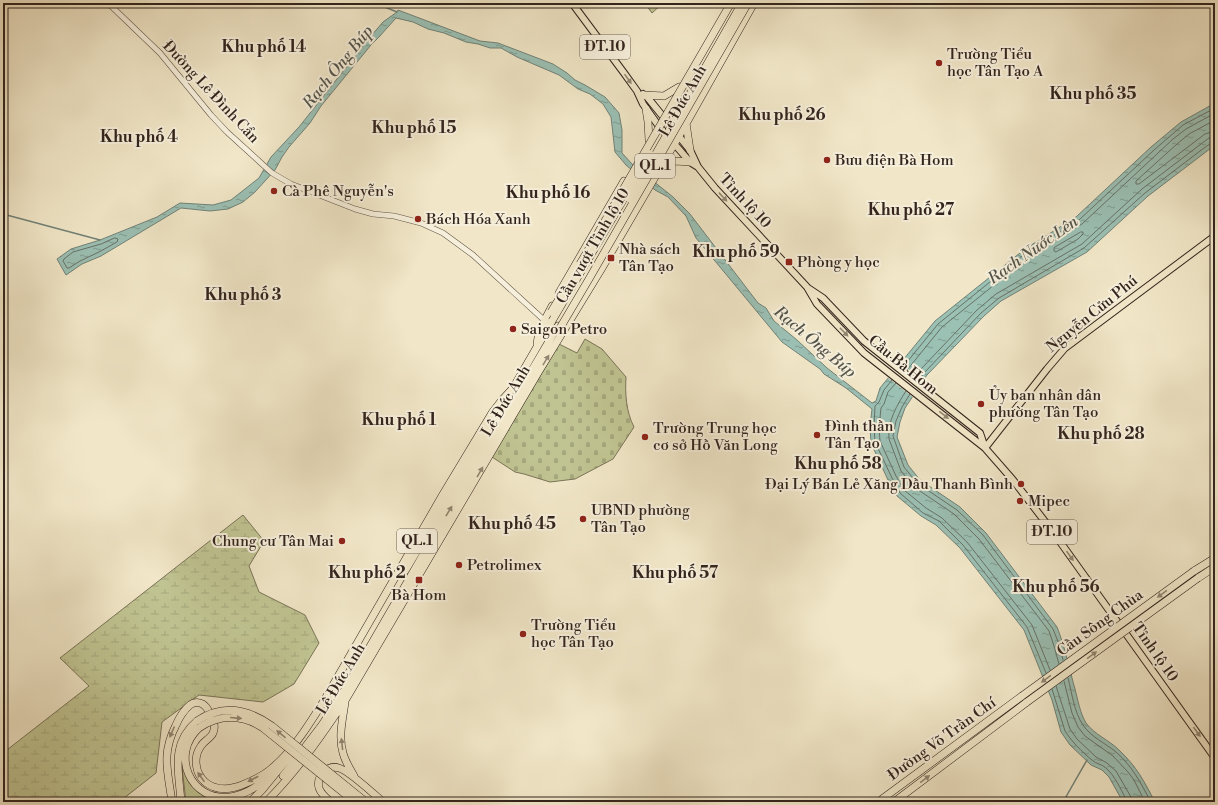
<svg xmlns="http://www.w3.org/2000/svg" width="1218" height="805" viewBox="0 0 1218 805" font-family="'Libre Bodoni',serif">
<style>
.green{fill:#c0c492;stroke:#7a7458}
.wetland{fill:url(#wetland-marsh);stroke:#7a7458}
.cemetery{fill:url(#cemetery-stones);stroke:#7a7458}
.park{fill:url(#park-dots);stroke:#7a7458}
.water{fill:url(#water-ripples);stroke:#718278}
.pier{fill:#f1e7c8}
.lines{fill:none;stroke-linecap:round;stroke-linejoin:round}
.shore{stroke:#677268;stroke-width:1}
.stream{stroke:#718278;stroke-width:1.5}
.minor-casing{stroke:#625548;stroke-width:6}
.major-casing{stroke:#33241d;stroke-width:8}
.highway-casing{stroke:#33241d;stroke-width:8}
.minor{stroke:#f6efdb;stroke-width:5}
.major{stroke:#f1e7c8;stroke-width:6}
.highway{stroke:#f1e7c8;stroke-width:7}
.highway-bridge-casing{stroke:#33241d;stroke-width:8;stroke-linecap:butt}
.highway-bridge{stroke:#f1e7c8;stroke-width:7}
.oneway{fill:#928672}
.poi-dot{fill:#8f2418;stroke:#f6efdb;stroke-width:1.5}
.labels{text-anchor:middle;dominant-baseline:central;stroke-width:4;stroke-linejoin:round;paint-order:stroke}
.shield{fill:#f6efdb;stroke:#6e6156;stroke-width:1}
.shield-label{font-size:14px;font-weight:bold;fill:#33241d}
.poi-label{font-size:15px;fill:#33241d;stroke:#f6efdb;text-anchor:start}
.street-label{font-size:15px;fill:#33241d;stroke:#f6efdb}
.neighbourhood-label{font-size:16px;font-weight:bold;fill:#33241d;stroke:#f6efdb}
.water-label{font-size:16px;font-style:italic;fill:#52534a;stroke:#f6efdb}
</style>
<defs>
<pattern id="wetland-marsh" width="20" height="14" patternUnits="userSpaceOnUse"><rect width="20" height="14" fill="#c0c492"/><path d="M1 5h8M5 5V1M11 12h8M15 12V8" fill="none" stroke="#a5a87d"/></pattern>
<pattern id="cemetery-stones" width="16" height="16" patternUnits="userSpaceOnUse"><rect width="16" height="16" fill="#c0c492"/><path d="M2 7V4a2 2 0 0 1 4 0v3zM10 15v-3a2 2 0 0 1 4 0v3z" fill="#a5a87d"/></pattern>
<pattern id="park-dots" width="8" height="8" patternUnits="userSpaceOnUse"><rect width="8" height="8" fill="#c0c492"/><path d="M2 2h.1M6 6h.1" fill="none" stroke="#a5a87d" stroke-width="1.8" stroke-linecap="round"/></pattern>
<pattern id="water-ripples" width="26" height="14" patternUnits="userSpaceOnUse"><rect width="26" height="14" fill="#9bc0b4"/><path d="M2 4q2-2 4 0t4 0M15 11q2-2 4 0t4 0" fill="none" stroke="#7f9c92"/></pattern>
</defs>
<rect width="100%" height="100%" fill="#f1e7c8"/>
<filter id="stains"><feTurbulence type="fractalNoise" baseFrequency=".005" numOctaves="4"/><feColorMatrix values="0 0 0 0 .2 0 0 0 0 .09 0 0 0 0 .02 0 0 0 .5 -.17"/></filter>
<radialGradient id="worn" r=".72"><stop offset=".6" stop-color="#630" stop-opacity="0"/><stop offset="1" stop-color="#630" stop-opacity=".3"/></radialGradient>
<path class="green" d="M183 751V758L203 794 214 800H234L243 798 239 802H186L182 767Z"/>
<path class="wetland" d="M243 515 264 541 249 566 259 592 305 615 319 643 294 684 263 702 199 695 162 722 156 773 119 802H3V753L89 686 60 658Z"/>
<path class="cemetery" d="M585 339 602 349 626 377C625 393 626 412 634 427L613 459 575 479 550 482 524 474 515 472 492 457 559 344 577 353Z"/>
<path class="park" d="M647 3H663L652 13 646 5Z"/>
<path class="water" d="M398 10 480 41 498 43 553 64 567 73 575 80 585 85 605 97 619 113 622 130V153L632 164 673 197 690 214 758 303 766 308 774 321 797 340 827 368 872 403 876 401 880 388 935 321 1025 249 1076 217 1151 147 1181 122 1215 103V145L1148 196 1087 252 1001 301 984 316 927 375 905 408 900 422 897 437 908 465 920 480 960 507 986 533 1057 627C1065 647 1069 668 1075 689 1078 700 1080 713 1086 723 1095 735 1109 740 1119 750 1137 767 1144 781 1155 802H1123L1109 777 1102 770 1091 765 1070 745 1061 732 1052 700 1024 630 960 548 936 525 921 516 897 496 888 480 871 443 870 427 872 409 846 388 824 374 820 369 782 342 696 238 686 216 668 197 655 190 626 165 615 152 611 117 603 104 590 94 578 89 559 75 517 57 501 48H490L478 44 466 42 444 33 428 29 413 22 396 18 379 37 371 45 321 106 310 123 289 147 282 157 275 170 255 192 243 202 228 209 210 211 181 208 101 256 82 264 66 275 57 259 71 249 100 240 157 217 180 203 213 205 231 200 259 178 271 157 299 127 371 36 383 22 397 12Z"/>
<path class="pier" d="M899 362 925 382 914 398 887 377Z"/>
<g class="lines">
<path class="shore" d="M1215 120 1189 134 1177 144 1136 181V184H1139L1205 134 1215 131
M1081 232H1083V234L1078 239 1056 252 1054 251V248Z
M115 238 118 239 117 242 99 252 80 261 69 268H67L63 261 64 259 73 252 101 244Z
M903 367 938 324 1027 252 1079 220 1154 150 1183 125 1215 108
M907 370 942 327 1030 256 1082 224 1173 139 1186 129 1215 113
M915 377 921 369 977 310 996 294 1082 244 1142 189 1197 147 1209 138 1215 137
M892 380 884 390 879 402 875 406 874 427 875 442 892 478 900 493 923 513 939 521 963 545 1027 627 1046 673
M919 380 924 373 981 313 999 298 1084 248 1145 193 1200 151 1211 143 1215 142
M896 383 888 392 884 404 881 408 879 427 880 441 896 476 904 490 926 508 942 518 967 542 1032 625 1050 670
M906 391C897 405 887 422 889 439L901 471 914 487 954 514 979 539 1049 631 1054 646 1059 664
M910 394 902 407 896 421 893 436 904 467 917 483 957 510 983 535 1053 629 1059 644 1063 660
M1068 678C1072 693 1074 712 1083 725 1091 737 1105 743 1116 752 1133 767 1140 782 1151 802
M1064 681 1072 713 1078 727 1085 736 1113 756 1128 772 1134 780 1145 802
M1056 686 1070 729 1077 739 1096 757 1107 763 1116 771 1131 797 1132 802
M1052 689 1065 731C1072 742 1082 752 1092 760 1096 764 1102 764 1106 768 1115 776 1120 788 1126 799L1127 802"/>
<path class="stream" d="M375 3 397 12
M3 214 100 240
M1063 802 1087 760"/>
<g class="minor-casing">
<path id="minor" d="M108 3 160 53 211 115 227 132 272 173 291 184 355 209 373 214 394 216 421 223 443 233 473 255 544 320"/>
</g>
<g class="major-casing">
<path id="major" d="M572 3 624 73 637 91 643 104 658 125 690 162 698 167 715 188 807 287 817 304 864 353 985 448 1013 480 1053 532 1215 758
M643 94 648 98 690 150 698 167
M808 288 823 298 864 341 980 433 985 448
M985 448 1047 369 1065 348 1215 236"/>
</g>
<g class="highway-casing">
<path id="highway" d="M644 95 664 96 679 87
M646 109 648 122 649 140
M686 123 690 150
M661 161 662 163 675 161 690 162
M559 293 624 181
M537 344 539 331 552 306
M512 390 552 321
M405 571 505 403
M1194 571 1215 558
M1198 578 1215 567
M345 702C343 718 338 736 343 753 345 761 350 769 354 776
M199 728C170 754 190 802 230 797 245 795 257 786 269 778
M283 776 322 725 346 688 438 529 558 326
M172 802C168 772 161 754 176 725 179 718 184 710 190 705 195 701 202 702 206 707 211 713 217 725 213 733 211 738 204 741 201 746 193 757 195 773 205 782 216 791 229 790 242 785 252 781 263 776 271 769 293 751 310 723 325 699L442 496 492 413 502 400 514 387
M181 802C179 771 170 744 197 721
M250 802 262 790 293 752
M266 802C297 771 322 735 346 699L539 371 602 268 687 122 754 3
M331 802C326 798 321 794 319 788 316 777 327 764 339 768 349 771 374 794 383 802
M878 802 1022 696
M894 802 1027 702"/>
</g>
<use href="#minor" class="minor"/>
<use href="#major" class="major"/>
<use href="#highway" class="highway"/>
<g class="highway-bridge-casing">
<path id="highway-bridge" d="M630 199 742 3
M580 264 731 3
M551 312 565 289
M552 321 650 154
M560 328 589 279 748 3
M1022 696 1194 571
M1027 702 1198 578
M197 721C222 704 248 709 272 726L366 802
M199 728C219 714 243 714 263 728L355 802"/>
</g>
<use href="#highway-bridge" class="highway-bridge"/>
</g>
<defs><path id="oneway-solid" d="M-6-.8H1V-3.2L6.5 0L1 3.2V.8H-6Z"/></defs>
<g class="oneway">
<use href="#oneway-solid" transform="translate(628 79) rotate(55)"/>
<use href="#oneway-solid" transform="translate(723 197) rotate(47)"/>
<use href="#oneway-solid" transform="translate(844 332) rotate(46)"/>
<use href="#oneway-solid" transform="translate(546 360) rotate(-59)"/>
<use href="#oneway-solid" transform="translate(944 415) rotate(38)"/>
<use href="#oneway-solid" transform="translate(480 472) rotate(-60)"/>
<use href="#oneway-solid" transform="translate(449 511) rotate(-59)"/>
<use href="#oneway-solid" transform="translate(1070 556) rotate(54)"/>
<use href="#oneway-solid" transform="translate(1162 594) rotate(144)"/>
<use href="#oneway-solid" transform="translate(1092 655) rotate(-36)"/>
<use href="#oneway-solid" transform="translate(1046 679) rotate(144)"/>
<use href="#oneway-solid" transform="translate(236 718) rotate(5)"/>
<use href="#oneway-solid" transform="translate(172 732) rotate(114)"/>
<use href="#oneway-solid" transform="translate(1197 732) rotate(54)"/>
<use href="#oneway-solid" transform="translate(281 734) rotate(-141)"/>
<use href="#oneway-solid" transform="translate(342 744) rotate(-96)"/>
<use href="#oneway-solid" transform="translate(201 777) rotate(-125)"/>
<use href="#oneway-solid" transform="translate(253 779) rotate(153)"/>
<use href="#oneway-solid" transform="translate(925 779) rotate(-37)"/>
</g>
<g class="poi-dot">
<circle cx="939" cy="63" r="4"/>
<circle cx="827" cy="160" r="4"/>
<circle cx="274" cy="191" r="4"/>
<circle cx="418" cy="219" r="4"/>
<rect x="607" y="254" width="8" height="8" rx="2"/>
<rect x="785" y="258" width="8" height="8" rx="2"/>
<circle cx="513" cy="329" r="4"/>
<circle cx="981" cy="404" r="4"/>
<circle cx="817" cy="435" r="4"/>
<circle cx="645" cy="437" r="4"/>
<circle cx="1021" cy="484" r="4"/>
<circle cx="1020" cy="501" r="4"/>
<circle cx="583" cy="519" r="4"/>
<circle cx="342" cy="541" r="4"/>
<circle cx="459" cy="565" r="4"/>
<rect x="415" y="576" width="8" height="8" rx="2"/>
<circle cx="523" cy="634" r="4"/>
</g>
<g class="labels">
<g class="shield">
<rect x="580" y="35" width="50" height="24" rx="3"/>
<rect x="635" y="154" width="40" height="24" rx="3"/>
<rect x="1027" y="520" width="50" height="24" rx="3"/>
<rect x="397" y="529" width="40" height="24" rx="3"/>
</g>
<g class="shield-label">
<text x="605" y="47">ĐT.10</text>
<text x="655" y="166">QL.1</text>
<text x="1052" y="532">ĐT.10</text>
<text x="417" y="541">QL.1</text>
</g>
<g class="poi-label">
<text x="947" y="54">Trường Tiểu<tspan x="947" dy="17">học Tân Tạo A</tspan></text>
<text x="835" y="160">Bưu điện Bà Hom</text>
<text x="282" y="191">Cà Phê Nguyễn's</text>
<text x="426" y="219">Bách Hóa Xanh</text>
<text x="619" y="249">Nhà sách<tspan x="619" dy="17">Tân Tạo</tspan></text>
<text x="797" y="262">Phòng y học</text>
<text x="521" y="329">Saigon Petro</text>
<text x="989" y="395">Ủy ban nhân dân<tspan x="989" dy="17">phường Tân Tạo</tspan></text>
<text x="825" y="426">Đình thần<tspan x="825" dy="17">Tân Tạo</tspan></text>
<text x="653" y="428">Trường Trung học<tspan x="653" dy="17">cơ sở Hồ Văn Long</tspan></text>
<text x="1013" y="484" text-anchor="end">Đại Lý Bán Lẻ Xăng Dầu Thanh Bình</text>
<text x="1028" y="501">Mipec</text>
<text x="591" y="510">UBND phường<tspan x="591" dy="17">Tân Tạo</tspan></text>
<text x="334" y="541" text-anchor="end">Chung cư Tân Mai</text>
<text x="467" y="565">Petrolimex</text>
<text x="419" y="595" text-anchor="middle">Bà Hom</text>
<text x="531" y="625">Trường Tiểu<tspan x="531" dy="17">học Tân Tạo</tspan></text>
</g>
<g class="street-label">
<text transform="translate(211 92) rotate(47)">Đường Lê Đình Cẩn</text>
<text transform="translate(683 101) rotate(-60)">Lê Đức Anh</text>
<text transform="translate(745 201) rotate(47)">Tỉnh lộ 10</text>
<text transform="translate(593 246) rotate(-60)">Cầu vượt Tỉnh lộ 10</text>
<text transform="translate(1092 314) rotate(-39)">Nguyễn Cửu Phú</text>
<text transform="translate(903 365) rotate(39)">Cầu Bà Hom</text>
<text transform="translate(506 401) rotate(-59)">Lê Đức Anh</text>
<text transform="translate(1100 623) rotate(-36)">Cầu Sông Chùa</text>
<text transform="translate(1155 652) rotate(55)">Tỉnh lộ 10</text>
<text transform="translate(341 679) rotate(-59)">Lê Đức Anh</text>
<text transform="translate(942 739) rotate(-36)">Đường Võ Trần Chí</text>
</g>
<g class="neighbourhood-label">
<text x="264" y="47">Khu phố 14</text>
<text x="1093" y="94">Khu phố 35</text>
<text x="782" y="115">Khu phố 26</text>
<text x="414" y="128">Khu phố 15</text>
<text x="139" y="137">Khu phố 4</text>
<text x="548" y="193">Khu phố 16</text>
<text x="911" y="210">Khu phố 27</text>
<text x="736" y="252">Khu phố 59</text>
<text x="243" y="295">Khu phố 3</text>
<text x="399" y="420">Khu phố 1</text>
<text x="1101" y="434">Khu phố 28</text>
<text x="838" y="464">Khu phố 58</text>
<text x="512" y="524">Khu phố 45</text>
<text x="367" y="573">Khu phố 2</text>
<text x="675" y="573">Khu phố 57</text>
<text x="1056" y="587">Khu phố 56</text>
</g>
<g class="water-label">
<text transform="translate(338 67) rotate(-51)">Rạch Ông Búp</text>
<text transform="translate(1033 250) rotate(-35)">Rạch Nước Lên</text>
<text transform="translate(815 342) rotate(40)">Rạch Ông Búp</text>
</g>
</g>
<rect width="1218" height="805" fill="none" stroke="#f1e7c8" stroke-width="16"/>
<rect x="4" y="4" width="1210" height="797" fill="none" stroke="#33241d" stroke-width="2"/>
<rect x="8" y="8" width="1202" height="789" fill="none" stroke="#33241d"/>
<rect width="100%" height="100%" filter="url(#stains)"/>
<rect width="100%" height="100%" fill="url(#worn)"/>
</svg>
